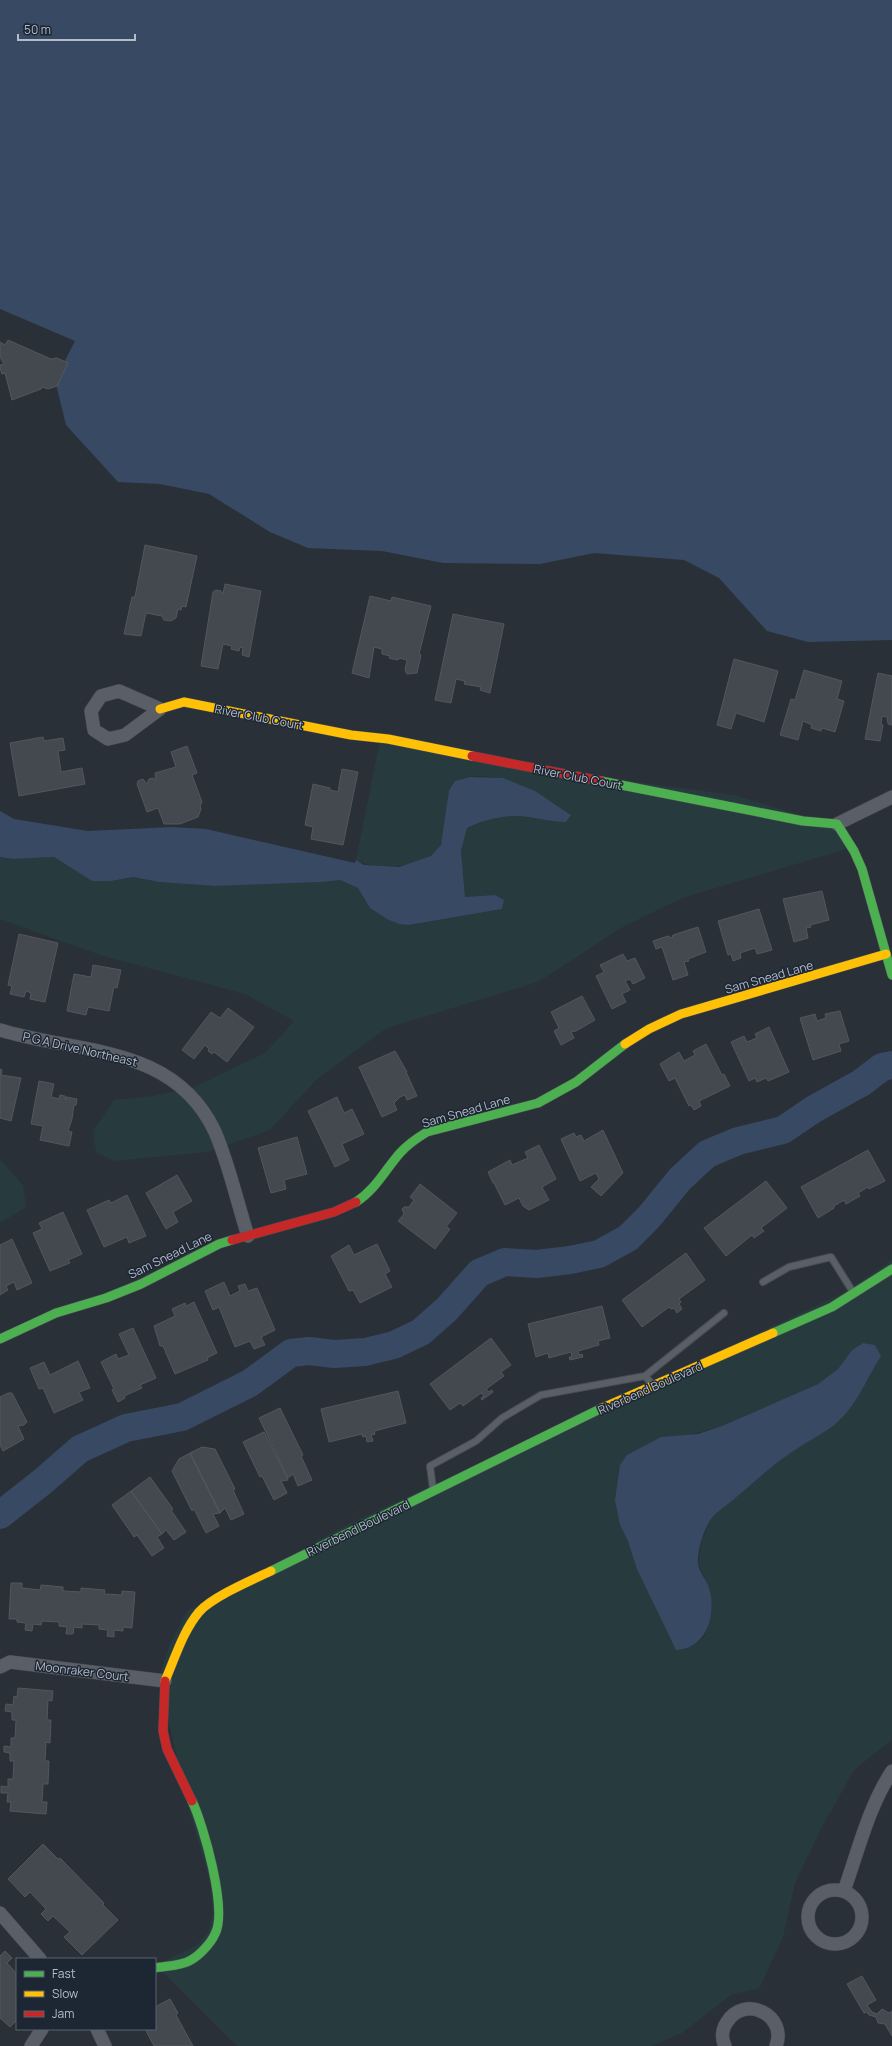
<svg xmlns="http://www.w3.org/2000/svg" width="892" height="2046" viewBox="0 0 892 2046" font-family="Manrope,sans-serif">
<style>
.green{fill:#273a3e;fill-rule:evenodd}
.water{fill:#384963}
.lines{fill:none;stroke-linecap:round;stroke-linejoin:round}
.river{stroke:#384963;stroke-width:28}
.building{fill:#444950;stroke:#52575f}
.lane-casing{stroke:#484c53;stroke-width:8}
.street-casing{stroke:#484c53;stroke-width:14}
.fast-casing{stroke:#484c53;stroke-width:10}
.slow-casing{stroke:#484c53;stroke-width:10}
.jam-casing{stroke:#484c53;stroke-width:10}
.lane{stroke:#5a5e66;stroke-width:6}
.street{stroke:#5a5e66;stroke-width:13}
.fast{stroke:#4caf50;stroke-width:9}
.slow{stroke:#ffc107;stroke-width:9}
.jam{stroke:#c62828;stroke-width:9}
.labels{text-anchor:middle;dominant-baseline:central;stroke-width:3;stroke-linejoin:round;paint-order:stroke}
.street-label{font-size:12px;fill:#b4bcc9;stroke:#1d2633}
</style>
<rect width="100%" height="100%" fill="#2a3038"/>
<path class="green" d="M381 735 561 772 734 795 831 824 850 848 682 898 621 928 538 982 387 1028 317 1079 270 1130 208 1152 114 1161 96 1152 93 1131 114 1100 152 1096 192 1088 265 1053 294 1021 245 994 100 955 0 919V857L13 859 54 857 92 881H111L133 877 159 882 215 886 323 882 340 880 358 888 370 908 409 925 502 909 495 895 465 897 461 851 467 828C481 821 496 817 512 816 528 815 549 822 566 822L571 815C545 796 499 768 465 778 458 780 452 782 449 790 448 793 448 798 448 802 447 815 446 832 441 844 431 868 375 872 356 860Z
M0 1159 23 1185 26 1207 0 1223Z
M892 1260V1740L854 1770 822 1827 795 1883 783 1937 759 1989 732 1994 682 2033 651 2046H237L156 1965 196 1946 208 1933 213 1915 211 1886 185 1795 159 1677 170 1644 187 1611 343 1527 843 1293ZM863 1343 875 1345 880 1357 874 1367 788 1454 731 1501 720 1508 712 1517 702 1540 698 1564 709 1587 712 1611 704 1637 695 1644 683 1650 620 1525 686 1436 722 1426 818 1384 838 1369 852 1350Z"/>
<path class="water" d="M0 0H892V640L808 642 767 631 719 578 684 560 594 553 540 564 443 563 382 551 308 548 270 532 209 494 160 484 118 482 66 425 55 380 75 341 0 309Z
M470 777 503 778 535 791 571 815 566 822C549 822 528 815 513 816 496 817 481 821 467 828L461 851 465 897 495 895 504 900 502 909 409 925 399 924 387 919 370 908 358 888 340 880 323 882 215 886 159 882 133 877 111 881H92L54 857 13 859 0 857V811L14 819 88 831 172 827 206 829 355 863 356 860 364 865 399 867 431 856 441 845 449 790 455 781Z
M863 1343 875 1345 881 1356C865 1381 856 1408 833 1426 819 1436 803 1444 789 1454 769 1468 752 1484 733 1500 722 1509 712 1514 706 1528 702 1537 697 1553 698 1563 698 1571 707 1580 709 1588 717 1614 707 1649 676 1650L637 1569 628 1541 620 1525 615 1500 620 1465 627 1455 661 1437 698 1434 722 1426 818 1384 838 1369 852 1350Z"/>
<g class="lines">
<path class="river" d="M0 1515 42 1482 80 1449 126 1428 182 1417 250 1383 291 1353 309 1351 334 1354 365 1352 394 1345 421 1332 447 1309 479 1273 505 1262 537 1264 570 1260 599 1254 628 1238 649 1217 680 1179 707 1154 738 1141 783 1130 814 1109 861 1083 882 1067 892 1065"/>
</g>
<path class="building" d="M8 340 51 359 57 358 68 363 57 386 48 389 42 387 41 389 12 400 5 373 2 374 0 368V365L4 364 0 357V342L5 345Z
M145 545 197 556 186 607 182 606 181 610 178 609 176 618 171 621 164 620 162 616 146 613 141 636 124 634 132 597H135Z
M225 584 261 591 249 657 242 655 243 648 240 647 239 651 231 649 232 646 223 644 218 669 201 666 213 592 216 590 221 591 223 594Z
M370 596 391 601 392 597 431 606 419 654 421 655 417 673 407 674 405 670 407 660 399 658 398 660 389 658 390 656 382 654V649L374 647 369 678 352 673Z
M453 614 504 624 490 693 480 690 481 687 464 684 465 681 456 679 451 703 435 700Z
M734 659 778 671 764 722 736 713 731 729 717 725Z
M804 670 842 681 837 699 844 701 835 732 822 728 821 731 811 728 812 725 803 721 798 740 780 735 791 699 795 700Z
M878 673 892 676V725L888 724 887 717 882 716 881 724 883 725 880 741 865 739Z
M43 737 44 741 63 738 65 750 58 751 61 772 82 768 85 784 19 796 10 743Z
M187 746 197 773 192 775 202 802 200 806 201 809 198 817 180 824H164L158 808 147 812 137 784 138 781 143 779 147 784 149 779 153 778 156 780 155 773 176 767 171 752Z
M342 769 358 772 343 845 311 839 313 827 305 825 313 784 330 788V790L338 792Z
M822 891 829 920 810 925 811 927 806 928 808 938 794 942 783 899Z
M759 909 772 950 757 954 755 948 740 953 741 958 733 961 731 954 728 955 718 921Z
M698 927 706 952 688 959 689 961 684 962 688 975 673 980 662 947 656 949 653 941 668 936 672 938 673 935Z
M19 934 58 943 45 1002 30 999 31 993 26 991 24 997 10 994 12 986 8 985Z
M623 954 627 961 635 958 645 978 633 984 630 979 625 981 630 990 622 994 626 1002 612 1009 596 976 604 972 600 965Z
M93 965 121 970 117 988 114 987 109 1011 88 1007 86 1015 67 1011 74 974 91 977Z
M582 996 595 1020 576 1031 571 1032 574 1038 561 1045 554 1031 559 1028 551 1012Z
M228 1008 254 1027 227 1062 214 1052 212 1054 208 1051 209 1049 205 1045 194 1059 182 1050 211 1012 220 1018Z
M840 1011 849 1041 839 1044 841 1051 813 1060 800 1018 815 1014 817 1021 826 1018 825 1014Z
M769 1027 789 1072 768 1081 766 1078 757 1082 755 1078 749 1081 731 1042 744 1036 747 1042 757 1038 755 1034Z
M706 1044 722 1075 724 1074 730 1086 699 1101 701 1106 694 1110 691 1105 689 1106 675 1078 669 1081 660 1064 679 1052 684 1061 695 1055 693 1051Z
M395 1051 407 1072H406L417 1096 407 1100 405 1095 400 1097 394 1103 397 1110 382 1117 359 1067Z
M0 1069 2 1070 1 1075 21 1078 11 1121 0 1118Z
M39 1081 54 1084 51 1097 59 1099 60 1095 65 1096 66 1100V1097L77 1099 76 1105H74L72 1119 68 1131 72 1132 69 1146 40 1140 43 1126 31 1124Z
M337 1097 344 1113 352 1109 364 1134 342 1144 349 1160 335 1167 308 1111Z
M603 1130 623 1173 601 1196 591 1187 599 1179 596 1173 580 1181 561 1139 574 1133 576 1137 581 1135 584 1141Z
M297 1137 307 1174 284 1180 286 1189 271 1193 258 1148Z
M539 1145 556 1179 542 1187 549 1200 529 1210 523 1206 519 1198 505 1205 494 1183H493L488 1172 510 1160 512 1165 528 1158 525 1152Z
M868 1150 885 1181 869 1189 868 1187 858 1193 860 1196 846 1204 844 1200 834 1206V1208L818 1218 801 1187Z
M177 1175 192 1201 173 1212 178 1222 166 1229 146 1193Z
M766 1181 787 1208 761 1228 764 1231 754 1238 752 1235 726 1256 704 1228Z
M420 1184 457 1213 446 1227 450 1229 435 1249 398 1221 404 1214 402 1209 404 1207H409L414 1200 410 1197Z
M127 1195 146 1236 129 1243 127 1237 104 1247 87 1210 109 1200 111 1203Z
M63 1212 82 1254 68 1260 70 1263 50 1271 33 1233 42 1229 39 1223Z
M12 1239 32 1283 17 1290 14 1282 6 1286 8 1290 0 1295V1245Z
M377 1244 390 1271 385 1274 392 1287 360 1303 353 1290 349 1291 331 1256 349 1245 354 1255Z
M686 1253 705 1280 679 1299 681 1302 679 1304 682 1309 677 1313 674 1308 671 1309 669 1307 642 1327 622 1300Z
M224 1282 230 1296 240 1291 238 1286 245 1284 248 1291 257 1288 275 1330 261 1337 265 1345 254 1349 250 1341 235 1347 219 1307 213 1310 205 1291Z
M194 1302 217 1353 207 1358 208 1360 175 1374 163 1346H160L154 1326 175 1316 172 1309 185 1303 186 1306Z
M602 1306 610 1338 598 1341 599 1345 578 1351 579 1355 582 1354 583 1357 570 1360 569 1357H572L571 1352 549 1358 548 1353 536 1357 528 1324Z
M133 1328 156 1378 140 1385 142 1388 124 1396 125 1398 118 1402 112 1390 114 1389 101 1362 116 1354 118 1359 129 1355 119 1334Z
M491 1338 511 1365 501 1372 504 1376 486 1389 489 1392 492 1390 493 1392 482 1400 481 1398 484 1396 481 1393 463 1406 460 1403 450 1410 430 1384Z
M78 1361 90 1388 79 1392 83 1400 54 1413 43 1388 39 1389 30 1368 44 1362 50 1375Z
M398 1391 406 1423 374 1431 375 1434 371 1435 373 1441 367 1442 366 1436 363 1437 362 1434 329 1442 321 1409Z
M8 1393H12L27 1422 24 1425 18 1426 24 1439 3 1451 0 1445V1397Z
M280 1408 303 1455 301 1456 312 1480 298 1486 293 1474 288 1478 259 1418Z
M264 1432 288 1480 281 1481 287 1493 274 1500 262 1476 260 1477 243 1442Z
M202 1447 215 1449 235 1489 233 1490 244 1514 231 1520 225 1508 220 1513 190 1453Z
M190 1453 220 1513 213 1514 219 1526 206 1533 194 1509 192 1511 172 1471 179 1459Z
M150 1477 173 1509 171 1510 186 1532 174 1540 166 1530 162 1534 131 1491Z
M131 1491 162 1534 157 1537 164 1548 152 1556 137 1535 134 1537 112 1505Z
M11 1583H22V1588L40 1590 41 1585 63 1587V1591L81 1592V1588L105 1590 104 1594 122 1595V1591L135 1592 132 1628 123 1627V1631L114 1630V1637L107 1636 108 1630 99 1629V1625L82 1624V1628L74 1627 73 1634H66L67 1627 59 1626V1622L42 1621 41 1625 33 1624 32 1631 25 1630 26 1623 17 1622V1619H9Z
M18 1688 53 1691 52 1701 48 1700 47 1720H51L50 1743 46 1742 45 1761H49L48 1784H43L42 1802H47L46 1814 10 1811 11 1802H7L8 1793H1V1786L8 1787V1779H13L14 1761H10V1753L4 1752V1746L11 1747V1738H15L16 1720H12V1712L5 1711 6 1704 13 1705 14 1696 17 1697Z
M43 1844 58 1859 60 1858 104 1903 103 1905 118 1920 82 1955 64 1937 70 1932 53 1916 48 1921 41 1914 46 1909 30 1892 25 1897 8 1879Z
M5 1951 12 1958 7 1963 17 1974V2020L10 2027 0 2018V1956Z
M862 1976 876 2000 867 2005 872 2012 877 2014 882 2009 889 2013 892 2011V2036L885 2024 878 2023 876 2017 869 2015 867 2012 864 2013 847 1984Z
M170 1999 178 2013 176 2015 193 2046H154L145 2029H155V2007Z"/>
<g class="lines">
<g class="lane-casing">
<path id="lane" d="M763 1282 789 1267 831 1257 853 1292
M645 1376 724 1313
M433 1489 430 1466 476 1441 502 1418 541 1395 645 1376 652 1384"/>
</g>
<g class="street-casing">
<path id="street" d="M119 691 160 709 125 735 108 739 94 730 91 711 101 696Z
M837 824 892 797
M0 1030C78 1054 174 1044 215 1132 229 1164 237 1202 248 1236
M0 1667 10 1662 165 1681
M808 1917a27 27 0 1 1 54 0a27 27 0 1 1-54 0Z
M844 1891C858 1851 869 1806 892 1771
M0 1913 40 1959
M97 2029 105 2046
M31 2046 42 2029
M725 2046C721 2038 722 2029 727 2022 744 1994 788 2015 776 2046"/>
</g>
<g class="fast-casing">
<path id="fast" d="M601 781 803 821 837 824 854 851 862 869 892 975
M356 1202C376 1189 385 1170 400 1153 408 1144 417 1138 427 1132L538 1103 576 1082 625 1044
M773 1333 832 1307 892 1269
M0 1339 56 1313 106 1298 141 1284 219 1244 232 1240
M271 1571 602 1408
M155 1968C165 1966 182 1966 191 1960 200 1955 211 1943 215 1934 228 1910 203 1824 192 1801"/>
</g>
<g class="slow-casing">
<path id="slow" d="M160 709 184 702 351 735 388 739 472 756
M625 1044 649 1029 681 1014 886 954
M602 1408 773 1333
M165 1681C175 1658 183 1631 199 1612 212 1597 252 1580 271 1571"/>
</g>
<g class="jam-casing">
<path id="jam" d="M472 756 601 781
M232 1240 334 1212 356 1202
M165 1681 163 1731 167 1749 192 1801"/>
</g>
<use href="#lane" class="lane"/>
<use href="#street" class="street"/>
<use href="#fast" class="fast"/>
<use href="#slow" class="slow"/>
<use href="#jam" class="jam"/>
</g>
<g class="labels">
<g class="street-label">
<text transform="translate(259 717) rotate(11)">River Club Court</text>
<text transform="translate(578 777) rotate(11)">River Club Court</text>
<text transform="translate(769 977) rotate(-16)">Sam Snead Lane</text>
<text transform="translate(80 1049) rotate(13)">P G A Drive Northeast</text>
<text transform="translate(466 1111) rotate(-16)">Sam Snead Lane</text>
<text transform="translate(170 1255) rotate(-26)">Sam Snead Lane</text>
<text transform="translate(650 1388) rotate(-24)">Riverbend Boulevard</text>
<text transform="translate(358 1528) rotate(-26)">Riverbend Boulevard</text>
<text transform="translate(82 1671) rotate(7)">Moonraker Court</text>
</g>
</g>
<rect x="16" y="1958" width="140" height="72" fill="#1d2633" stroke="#59626f"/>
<rect x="24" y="1971" width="20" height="6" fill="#4caf50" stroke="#59626f"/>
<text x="52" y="1978" font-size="12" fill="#b4bcc9">Fast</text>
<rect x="24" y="1991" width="20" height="6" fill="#ffc107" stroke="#59626f"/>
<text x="52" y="1998" font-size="12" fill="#b4bcc9">Slow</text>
<rect x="24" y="2011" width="20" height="6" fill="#c62828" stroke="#59626f"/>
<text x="52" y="2018" font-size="12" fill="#b4bcc9">Jam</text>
<path d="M18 34v6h117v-6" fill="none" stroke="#b4bcc9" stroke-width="2"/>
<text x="24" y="34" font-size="12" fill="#b4bcc9" stroke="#1d2633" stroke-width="3" paint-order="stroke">50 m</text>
</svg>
